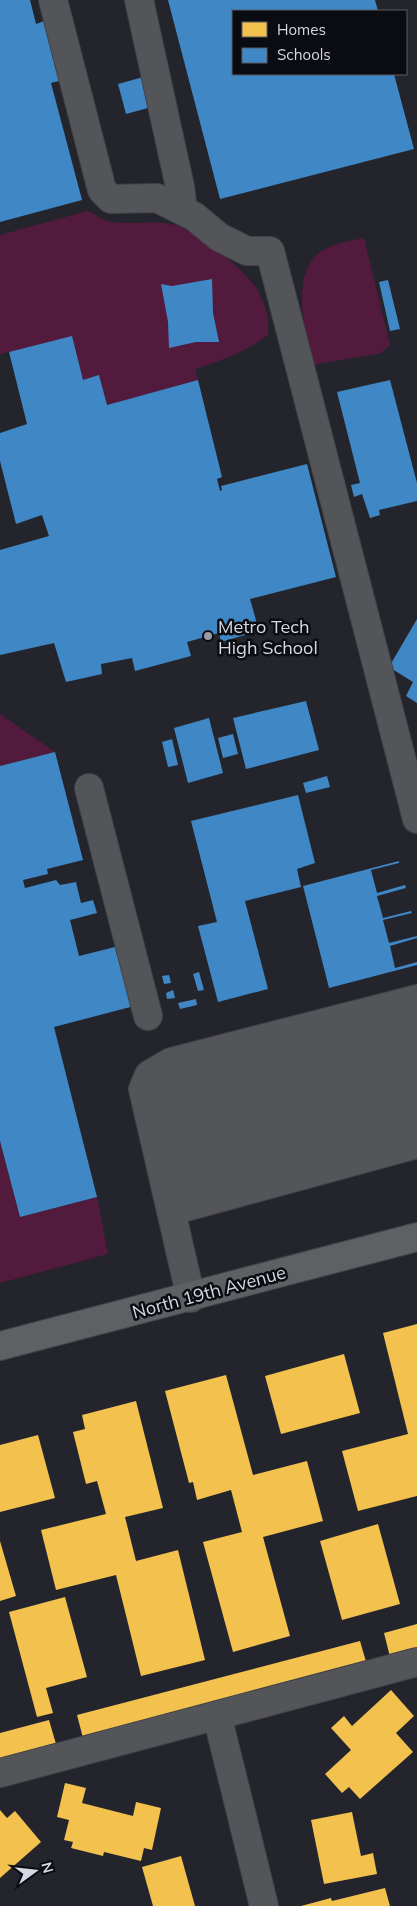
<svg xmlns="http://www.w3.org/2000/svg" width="417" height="1906" viewBox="0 0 417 1906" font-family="Mulish,sans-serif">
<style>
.green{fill:#521a3d}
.homes{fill:#f2c14e}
.schools{fill:#3f88c5}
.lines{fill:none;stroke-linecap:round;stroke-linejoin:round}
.minor-casing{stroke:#424249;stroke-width:30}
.major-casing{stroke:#424249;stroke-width:30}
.minor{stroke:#545559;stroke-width:28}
.major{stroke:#5e6064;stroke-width:28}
.poi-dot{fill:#9999a4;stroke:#0b0b12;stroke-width:2}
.labels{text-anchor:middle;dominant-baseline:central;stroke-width:5;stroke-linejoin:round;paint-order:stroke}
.poi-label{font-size:18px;fill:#d8d8e4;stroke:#0b0b12;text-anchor:start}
.street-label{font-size:18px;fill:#d8d8e4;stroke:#0b0b12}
</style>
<rect width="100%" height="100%" fill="#24242d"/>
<path class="green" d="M87 211C95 213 99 219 107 221 129 226 153 219 175 225 196 230 248 272 258 291 265 304 270 320 268 335 246 351 222 361 195 369L198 380 107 405 99 376 83 380 71 337 0 354V235Z
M364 238 390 345 381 353 312 365C306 333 289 276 320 252 332 243 350 241 364 238Z
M0 714 55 752 0 766Z
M0 1141 20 1217 97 1197 108 1254 0 1283Z"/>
<path class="homes" d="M417 1324V1496L358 1511 342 1451 408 1434 383 1333Z
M344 1354 360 1413 281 1434 265 1376Z
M226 1375 253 1475 307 1461 323 1521 263 1537 290 1636 233 1652 203 1542 242 1532 231 1490 197 1500 193 1482 189 1483 165 1391Z
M136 1401 163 1508 125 1517 136 1561 178 1550 205 1660 141 1676 116 1575 56 1590 41 1530 106 1514 97 1481 86 1484 73 1432 85 1429 82 1415Z
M38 1435 55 1498 0 1512V1445Z
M378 1524 400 1604 342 1620 320 1541Z
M0 1541 16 1596 0 1601Z
M65 1597 87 1677 46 1688 53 1713 37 1717 9 1612Z
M417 1624V1650L390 1657 384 1633Z
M360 1641 367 1665 83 1738 77 1715Z
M391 1690 414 1716 396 1733 413 1752 360 1799 349 1787 342 1793 325 1774 351 1750 331 1728 344 1716 352 1726Z
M49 1720 56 1744 0 1759V1733Z
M65 1783 86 1788 82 1803 133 1816 136 1802 161 1808 152 1850 144 1848 141 1861 104 1852 103 1856 71 1848 73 1842 64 1840 69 1820 57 1817Z
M0 1810 7 1818 15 1811 41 1842 0 1878Z
M352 1812 361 1856 373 1853 377 1874 324 1884 311 1820Z
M181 1856 195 1906H153L142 1867Z
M385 1888 390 1906H301L331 1898 332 1901Z"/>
<path class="schools" d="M0 0H30L36 24 44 21 46 24 60 74 59 81 51 83 82 200 0 222Z
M168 0H375L378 11H233V74H394L414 149 220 199Z
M147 76 155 106 126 114 118 84Z
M212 279 213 313 219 342H196L169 348 168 322 161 284 172 286Z
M388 280 400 329 390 331 379 282Z
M72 336 83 380 99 375 107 405 198 380 222 477 217 479 220 491 222 490 221 486 307 464 336 577 250 599 259 631 221 642 219 633 187 642 191 656 135 671 132 658 101 664 102 674 66 682 54 643 0 655V550L49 536 42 515 16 524 0 461V433L27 424 9 352Z
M390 380 417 483V501L379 510 380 515 370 518 362 494 354 497 351 485 360 483 337 392Z
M417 619V703L406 696 413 682 389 667Z
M306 701 319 750 246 769 233 718Z
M209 718 223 773 188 783 174 728Z
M233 734 238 754 223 758 218 738Z
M172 739 178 765 168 767 162 742Z
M55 752 83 860 47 869 48 874 23 880 25 888 56 880 60 885 76 882 81 903 93 900 97 913 70 920 79 956 123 945 138 1005 54 1027 97 1197 20 1217 0 1141V766Z
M327 776 330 787 306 793 303 783Z
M298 795 315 863 297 869 301 887 245 901 268 989 218 1002 198 926 217 922 191 821Z
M399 861V863L371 870 377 893 405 885 406 888 377 896 383 918 411 911 412 913 383 920 389 943 417 936V938L390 946 395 968 417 962V965L329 988 303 886Z
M199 972 204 990 198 991 193 974Z
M169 975 171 983 164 984 162 976Z
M173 990 175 998 167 999 166 993Z
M196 999 197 1005 180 1009 178 1003Z"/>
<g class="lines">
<g class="minor-casing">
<path id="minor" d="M53 0 102 190 111 199 157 198 195 217 219 237 247 251H270L417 819
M139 0 180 187 183 211
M89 788 148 1016
M145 1097 417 1025
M151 1121 417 1048
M156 1144 417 1074
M161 1166 417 1097
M167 1192 417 1122
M171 1211 417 1144
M191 1298 143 1089 149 1075 171 1062 417 999
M217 1715 264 1906
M0 1773 417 1662"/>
</g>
<g class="major-casing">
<path id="major" d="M0 1346 417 1237"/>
</g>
<use href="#minor" class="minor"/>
<use href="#major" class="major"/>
</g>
<circle class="poi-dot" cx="208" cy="636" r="5"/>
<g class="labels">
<g class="poi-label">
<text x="218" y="626">Metro Tech<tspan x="218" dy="21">High School</tspan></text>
</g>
<g class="street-label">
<text transform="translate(209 1292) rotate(-15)">North 19th Avenue</text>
</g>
</g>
<rect x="232" y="10" width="175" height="65" fill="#0b0b12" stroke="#5d5d66"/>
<rect x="242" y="22" width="25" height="15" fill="#f2c14e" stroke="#5d5d66"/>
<text x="277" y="35" font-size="15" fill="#d8d8e4">Homes</text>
<rect x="242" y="48" width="25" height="15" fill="#3f88c5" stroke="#5d5d66"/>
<text x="277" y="60" font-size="15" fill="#d8d8e4">Schools</text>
<g transform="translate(35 1871) rotate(75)" stroke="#0b0b12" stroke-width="4" paint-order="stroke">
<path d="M0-4L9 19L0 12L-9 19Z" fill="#d8d8e4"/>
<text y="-8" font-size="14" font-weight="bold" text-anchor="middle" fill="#d8d8e4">N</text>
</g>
</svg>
